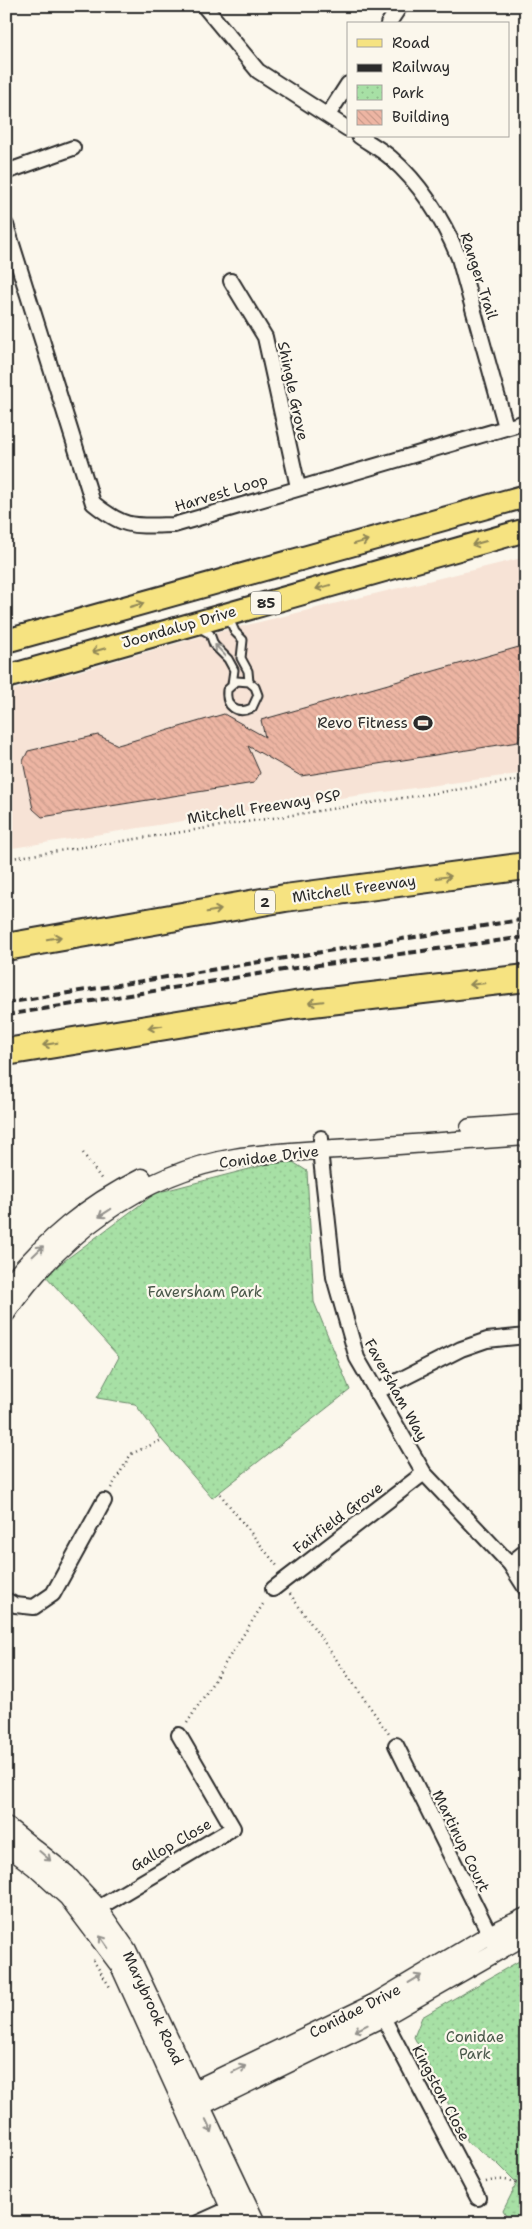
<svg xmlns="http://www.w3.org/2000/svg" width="532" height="2229" viewBox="0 0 532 2229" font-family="'Shantell Sans',sans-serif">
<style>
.built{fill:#f7e3d6}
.park{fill:url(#park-dots);stroke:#698668}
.building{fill:url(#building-back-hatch);stroke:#2b2b2b}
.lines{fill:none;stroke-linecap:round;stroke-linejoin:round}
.service-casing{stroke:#2b2b2b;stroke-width:11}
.minor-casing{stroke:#2b2b2b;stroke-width:18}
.tertiary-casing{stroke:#2b2b2b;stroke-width:21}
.primary-casing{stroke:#2b2b2b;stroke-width:26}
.motorway-casing{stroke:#2b2b2b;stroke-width:30}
.path{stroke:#2b2b2b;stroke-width:2.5;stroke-dasharray:1 4;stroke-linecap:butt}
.service{stroke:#fbf7ec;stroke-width:7}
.minor{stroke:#fbf7ec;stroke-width:14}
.tertiary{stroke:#fbf7ec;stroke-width:18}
.primary{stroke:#f6e381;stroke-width:22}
.motorway{stroke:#f6e381;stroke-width:26}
.rail{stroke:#2b2b2b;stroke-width:4;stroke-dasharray:8 4;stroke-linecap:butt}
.oneway{stroke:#908756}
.oneway2{stroke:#93918c}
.labels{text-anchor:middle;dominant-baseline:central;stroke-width:4.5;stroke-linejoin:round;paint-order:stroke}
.shield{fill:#fbf7ec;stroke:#696865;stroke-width:1}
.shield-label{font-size:14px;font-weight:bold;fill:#2b2b2b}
.street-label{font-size:15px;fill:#2b2b2b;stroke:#fbf7ec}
.poi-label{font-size:15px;fill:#2b2b2b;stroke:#fbf7ec;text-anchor:end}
.park-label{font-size:15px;fill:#4a584a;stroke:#fbf7ec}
</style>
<defs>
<pattern id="park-dots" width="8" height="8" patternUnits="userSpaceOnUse" patternTransform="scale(1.25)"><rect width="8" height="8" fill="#a7e0a5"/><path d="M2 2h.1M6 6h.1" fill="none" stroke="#90c08e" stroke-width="1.8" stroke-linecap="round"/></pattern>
<pattern id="building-back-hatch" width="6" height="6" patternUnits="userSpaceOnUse" patternTransform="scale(1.25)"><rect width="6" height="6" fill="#edb5a3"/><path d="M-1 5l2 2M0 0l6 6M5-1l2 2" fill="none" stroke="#cb9c8c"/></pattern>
</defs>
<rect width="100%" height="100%" fill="#fbf7ec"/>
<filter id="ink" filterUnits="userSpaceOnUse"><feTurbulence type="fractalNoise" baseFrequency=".02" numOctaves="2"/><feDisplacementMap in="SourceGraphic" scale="10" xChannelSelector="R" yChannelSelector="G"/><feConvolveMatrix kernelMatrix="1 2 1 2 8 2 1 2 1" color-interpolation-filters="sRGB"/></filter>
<g filter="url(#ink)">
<path class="built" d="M526 557V773L259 809 6 849V692L210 634Z"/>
<path class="park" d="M288 1159 307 1171 314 1302 350 1390 212 1498 162 1440 135 1404 97 1398 119 1357 45 1275 156 1193Z
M526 1957V2223H510L503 2211 517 2183 497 2163 468 2142 414 2037 422 2017Z"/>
<path class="building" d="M526 645V702H521L525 718 518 742 301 776 248 746 260 773 254 783 42 817 33 809 23 761 28 751 98 735 118 745 224 714 265 737 261 720Z"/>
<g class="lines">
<g class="service-casing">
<path id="service" d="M228 616 235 632 243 640 241 658 248 671 249 682 255 687 258 695 252 708C237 715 225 707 227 690L237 681 249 682
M198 627 210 634 214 645 228 659 234 670 232 684"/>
</g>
<g class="minor-casing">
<path id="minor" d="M204 6 258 71 348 129
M388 24 400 6
M328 115 348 84
M359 136C369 143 382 150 391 158 421 184 444 222 459 258L506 427
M6 172 73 148
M6 225 93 503C125 529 134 526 174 525L526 422
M231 281 265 337 298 487
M321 1138V1159L334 1277 357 1358 424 1473 510 1564 526 1589
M376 1392 461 1349 487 1340 526 1336
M510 1564 526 1551
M273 1589 424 1473
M6 1600 15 1605 34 1607 53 1594 104 1501
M396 1745 494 1943
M90 1913 233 1828 179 1735
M378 2008 478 2198
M198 2223 240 2204"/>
</g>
<g class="tertiary-casing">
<path id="tertiary" d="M470 1128 526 1124
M6 1288C46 1240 85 1206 142 1178
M6 1313C58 1236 142 1173 235 1158 275 1152 316 1150 356 1148 412 1144 469 1140 526 1136
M6 1826 66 1874 97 1907 127 1950 256 2223
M6 1845 35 1867 68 1897 120 1966 237 2223
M182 2096 375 2003 489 1935 526 1917
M190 2111 383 2017 526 1935"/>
</g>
<g class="primary-casing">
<path id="primary" d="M6 641 526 496
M6 677 526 530"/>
</g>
<g class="motorway-casing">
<path id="motorway" d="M6 947 285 898 526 866
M6 1052 295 1005 526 978"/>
</g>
<path class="path" d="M6 859 526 779
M83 1153 102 1180
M111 1488 131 1454 162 1440
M220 1494 278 1567
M290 1594 389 1734
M187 1723 265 1601
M93 1960 110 1987
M486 2182C500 2178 516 2179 526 2190"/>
<use href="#service" class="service"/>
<use href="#minor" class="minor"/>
<use href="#tertiary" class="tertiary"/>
<use href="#primary" class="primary"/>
<use href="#motorway" class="motorway"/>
<path class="rail" d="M6 1003 526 919
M6 1015 289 969 526 937"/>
</g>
<defs><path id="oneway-shaft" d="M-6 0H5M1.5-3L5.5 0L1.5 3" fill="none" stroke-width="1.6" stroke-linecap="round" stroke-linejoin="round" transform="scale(1.25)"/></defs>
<g class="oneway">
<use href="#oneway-shaft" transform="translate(361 542) rotate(-16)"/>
<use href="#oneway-shaft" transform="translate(479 543) rotate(164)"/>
<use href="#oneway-shaft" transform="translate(323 587) rotate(164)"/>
<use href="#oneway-shaft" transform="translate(137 605) rotate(-16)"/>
<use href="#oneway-shaft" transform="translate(99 650) rotate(164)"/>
<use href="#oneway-shaft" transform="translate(444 877) rotate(-8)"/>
<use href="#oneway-shaft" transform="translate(214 911) rotate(-10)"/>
<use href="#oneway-shaft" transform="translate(54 938) rotate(-10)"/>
<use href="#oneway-shaft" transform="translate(477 984) rotate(174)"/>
<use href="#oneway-shaft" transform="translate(316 1002) rotate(174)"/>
<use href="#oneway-shaft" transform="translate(155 1027) rotate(171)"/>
<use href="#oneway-shaft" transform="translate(50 1044) rotate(171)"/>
</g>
<g class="oneway2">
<use href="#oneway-shaft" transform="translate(220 650) rotate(-133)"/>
<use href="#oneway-shaft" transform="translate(105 1213) rotate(147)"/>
<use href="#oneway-shaft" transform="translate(38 1251) rotate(-44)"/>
<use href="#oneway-shaft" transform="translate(45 1856) rotate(41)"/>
<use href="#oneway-shaft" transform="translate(104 1942) rotate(-125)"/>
<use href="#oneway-shaft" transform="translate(415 1979) rotate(-31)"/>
<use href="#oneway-shaft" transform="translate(361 2028) rotate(154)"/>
<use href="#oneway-shaft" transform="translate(239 2069) rotate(-26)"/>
<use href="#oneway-shaft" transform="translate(209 2126) rotate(65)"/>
</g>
</g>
<defs>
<g id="stadium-bare" transform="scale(1.5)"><path d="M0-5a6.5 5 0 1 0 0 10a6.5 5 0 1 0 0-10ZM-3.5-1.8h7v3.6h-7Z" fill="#2b2b2b" stroke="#fbf7ec" stroke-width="2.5" paint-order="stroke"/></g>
</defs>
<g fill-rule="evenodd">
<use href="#stadium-bare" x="423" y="723"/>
</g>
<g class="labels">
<g class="shield">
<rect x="251" y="591.5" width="30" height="23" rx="4"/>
<rect x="255" y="890.5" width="20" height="23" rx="4"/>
</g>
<g class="shield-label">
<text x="266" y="603">85</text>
<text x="265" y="902">2</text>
</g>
<g class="street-label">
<text transform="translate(479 276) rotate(72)">Ranger Trail</text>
<text transform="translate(293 391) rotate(78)">Shingle Grove</text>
<text transform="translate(221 493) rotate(-17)">Harvest Loop</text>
<text transform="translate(179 627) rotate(-16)">Joondalup Drive</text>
<text transform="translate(264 807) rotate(-9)">Mitchell Freeway PSP</text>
<text transform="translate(354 889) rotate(-8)">Mitchell Freeway</text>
<text transform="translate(269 1157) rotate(-7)">Conidae Drive</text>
<text transform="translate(396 1390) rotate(61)">Faversham Way</text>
<text transform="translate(338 1518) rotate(-37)">Fairfield Grove</text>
<text transform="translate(461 1841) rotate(64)">Martinup Court</text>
<text transform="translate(171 1845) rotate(-30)">Gallop Close</text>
<text transform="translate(153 2008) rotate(65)">Marybrook Road</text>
<text transform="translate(355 2011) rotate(-27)">Conidae Drive</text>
<text transform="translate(441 2093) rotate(62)">Kingston Close</text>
</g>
<g class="poi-label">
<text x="408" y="723">Revo Fitness</text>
</g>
<g class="park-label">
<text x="205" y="1292">Faversham Park</text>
<text x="475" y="2037">Conidae<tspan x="475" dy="17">Park</tspan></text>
</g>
</g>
<rect width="532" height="2229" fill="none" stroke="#fbf7ec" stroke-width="25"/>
<rect x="12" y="12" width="507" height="2204" fill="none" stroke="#2b2b2b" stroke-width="2" filter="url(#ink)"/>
<rect x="347" y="22" width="162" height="115" fill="#fbf7ec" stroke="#a8a59f"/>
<rect x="357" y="39" width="25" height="8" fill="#f6e381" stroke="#a8a59f"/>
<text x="392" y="48" font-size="15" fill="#2b2b2b">Road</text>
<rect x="357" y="64" width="25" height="8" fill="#2b2b2b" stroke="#a8a59f"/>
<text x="392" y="72" font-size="15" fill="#2b2b2b">Railway</text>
<rect x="357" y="85" width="25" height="15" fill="url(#park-dots)" stroke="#a8a59f"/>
<text x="392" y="98" font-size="15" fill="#2b2b2b">Park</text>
<rect x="357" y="110" width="25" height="15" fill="url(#building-back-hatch)" stroke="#a8a59f"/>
<text x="392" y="122" font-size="15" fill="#2b2b2b">Building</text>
</svg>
